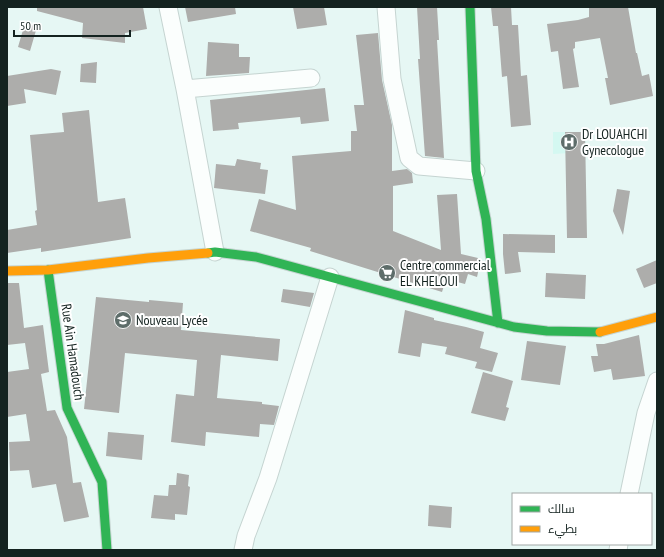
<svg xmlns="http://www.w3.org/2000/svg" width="664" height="557" viewBox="0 0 664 557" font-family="'PT Sans Narrow',Cairo,sans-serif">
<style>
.built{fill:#d4f8f1}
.building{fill:#adadab}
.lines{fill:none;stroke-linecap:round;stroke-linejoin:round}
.street-casing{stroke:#c5d4d1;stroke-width:19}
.fast-casing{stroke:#c5d4d1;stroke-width:11}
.slow-casing{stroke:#c5d4d1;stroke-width:11}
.street{stroke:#fbfefd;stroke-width:17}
.fast{stroke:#30b455;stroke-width:9}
.slow{stroke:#ff9f0a;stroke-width:9}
.labels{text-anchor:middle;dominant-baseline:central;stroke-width:4;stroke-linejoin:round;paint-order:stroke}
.poi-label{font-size:14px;fill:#142320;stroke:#fff;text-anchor:start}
.street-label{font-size:14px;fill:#142320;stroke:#fff}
</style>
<rect width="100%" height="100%" fill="#e6f7f4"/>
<path class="built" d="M553 132H585L586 152 553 154Z"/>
<path class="building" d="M37 7H143L147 29 125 33V43L82 38 83 23 37 11Z
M185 7H235L236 14 188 22Z
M293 7H324L327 25 297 29Z
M417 7H437L439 40H437L444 158 425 156 418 59H420Z
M491 7H511L512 25H518L521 76 527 75 531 125 511 127 507 76 502 77 498 26H493Z
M589 7H628L636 53H637L642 76 649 74 653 96 610 105 605 78H608L600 38 575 42V48L573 49 579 87 563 89 558 51 551 52 547 24 578 20 589 17Z
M25 23 37 27 30 51 18 47Z
M378 33 382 80 392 125V171L407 169 412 173 413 183 393 186V231L441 250 437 195 457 194 461 254 478 258 479 268 477 277 468 274 465 284 446 279 442 292 310 251 311 248 250 231 259 199 296 210 292 156 351 151V131H357L354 105H364L356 35Z
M208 42 239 44V57H250L249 73 206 76Z
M97 62 96 83 80 82 81 64Z
M51 69 61 71 56 95 24 89 26 103 7 106V76Z
M325 88 329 121 301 124 300 117 238 123 239 129 213 131 210 100Z
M89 110 98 202 125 198 131 238 41 252V248L7 253V230L37 225 35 211 37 210 30 135 64 132 62 113Z
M565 132H585L587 238H567Z
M237 159 261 163 260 169 268 170 265 194 214 188 216 164 235 166Z
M617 189 630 191 623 235 613 211Z
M503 234 555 235V253L518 252 521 272 505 274 503 254Z
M657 260V283L644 288 636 269Z
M546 273 586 275 585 299 545 297Z
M7 283H19L24 328 43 325 49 372 41 374 47 411 55 410 67 437 73 483 81 482 89 517 64 522 56 484 32 488 29 470 10 471 9 442 30 441 26 414 7 417V372L29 369 25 343 7 345Z
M283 289 314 293 310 307 281 302Z
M96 297 149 302V300L183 303 181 330 280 339 278 361 221 355 217 398 262 402V404L279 406 274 425 260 424 259 437 206 432 205 446 171 442 176 394 194 396 197 360 125 353 119 413 84 409Z
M405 310 434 318V320L466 327 484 332 480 348 498 353 492 372 475 368 477 362 445 354 447 347 422 343 420 357 398 353Z
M639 335 645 376 613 380 611 369 594 372 591 356H598L596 344H604Z
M527 341 566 346 560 385 521 380Z
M483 372 513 381 506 407 509 408 505 421 471 413Z
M108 432 144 435 142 460 106 456Z
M177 473 189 475 188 486 190 487 187 515 175 514V520L151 518 154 495 168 496 169 485H176Z
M429 505 452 507 451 528 428 526Z"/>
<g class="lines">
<g class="street-casing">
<path id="street" d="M168 7 185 89 215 252
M386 7 392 79 409 158 419 166 476 171
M185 89 311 78
M629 494 646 413 657 381
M243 550 246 536 268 478 330 277
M618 550 619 544"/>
</g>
<g class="fast-casing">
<path id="fast" d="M470 7 476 171 486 219 498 323
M208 253 215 252 256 257 514 327 547 331 600 332
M48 270 67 408 102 482 107 550"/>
</g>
<g class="slow-casing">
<path id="slow" d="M7 271 48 270 148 258 208 253
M600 332 657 317"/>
</g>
<use href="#street" class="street"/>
<use href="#fast" class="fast"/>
<use href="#slow" class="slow"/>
</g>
<defs>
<g id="hospital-disc" transform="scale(0.9)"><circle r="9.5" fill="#5e6d6a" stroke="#fff"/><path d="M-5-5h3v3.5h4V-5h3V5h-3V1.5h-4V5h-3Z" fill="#fff"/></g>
<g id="supermarket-disc" transform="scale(0.9)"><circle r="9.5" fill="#5e6d6a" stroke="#fff"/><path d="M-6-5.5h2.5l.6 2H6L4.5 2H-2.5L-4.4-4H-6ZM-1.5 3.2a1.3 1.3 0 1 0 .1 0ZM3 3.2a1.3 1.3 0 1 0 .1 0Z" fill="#fff"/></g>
<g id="school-disc" transform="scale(0.9)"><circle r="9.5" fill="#5e6d6a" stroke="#fff"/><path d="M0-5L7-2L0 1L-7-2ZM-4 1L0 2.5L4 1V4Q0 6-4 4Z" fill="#fff"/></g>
</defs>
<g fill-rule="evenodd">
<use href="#hospital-disc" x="569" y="142"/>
<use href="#supermarket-disc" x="387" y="273"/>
<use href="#school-disc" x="123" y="320"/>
</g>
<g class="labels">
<g class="poi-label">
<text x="582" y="134">Dr LOUAHCHI<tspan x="582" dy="16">Gynecologue</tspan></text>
<text x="400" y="265">Centre commercial<tspan x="400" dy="16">EL KHELOUI</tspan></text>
<text x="136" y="320">Nouveau Lycée</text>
</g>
<g class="street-label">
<text transform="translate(73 352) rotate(82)">Rue Ain Hamadouch</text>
</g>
</g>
<rect width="664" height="557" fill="none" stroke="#142320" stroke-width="16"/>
<rect x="512" y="493" width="140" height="52" fill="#ffffff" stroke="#a1a7a6"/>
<rect x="520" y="506" width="20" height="6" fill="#30b455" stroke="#a1a7a6"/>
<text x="548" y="513" font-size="12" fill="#142320">سالك</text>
<rect x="520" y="526" width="20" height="6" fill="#ff9f0a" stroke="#a1a7a6"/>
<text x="548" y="533" font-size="12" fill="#142320">بطيء</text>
<path d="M14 30v6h116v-6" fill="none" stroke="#142320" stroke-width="2"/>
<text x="20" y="30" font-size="12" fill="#142320" stroke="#ffffff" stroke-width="3" paint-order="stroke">50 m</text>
</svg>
